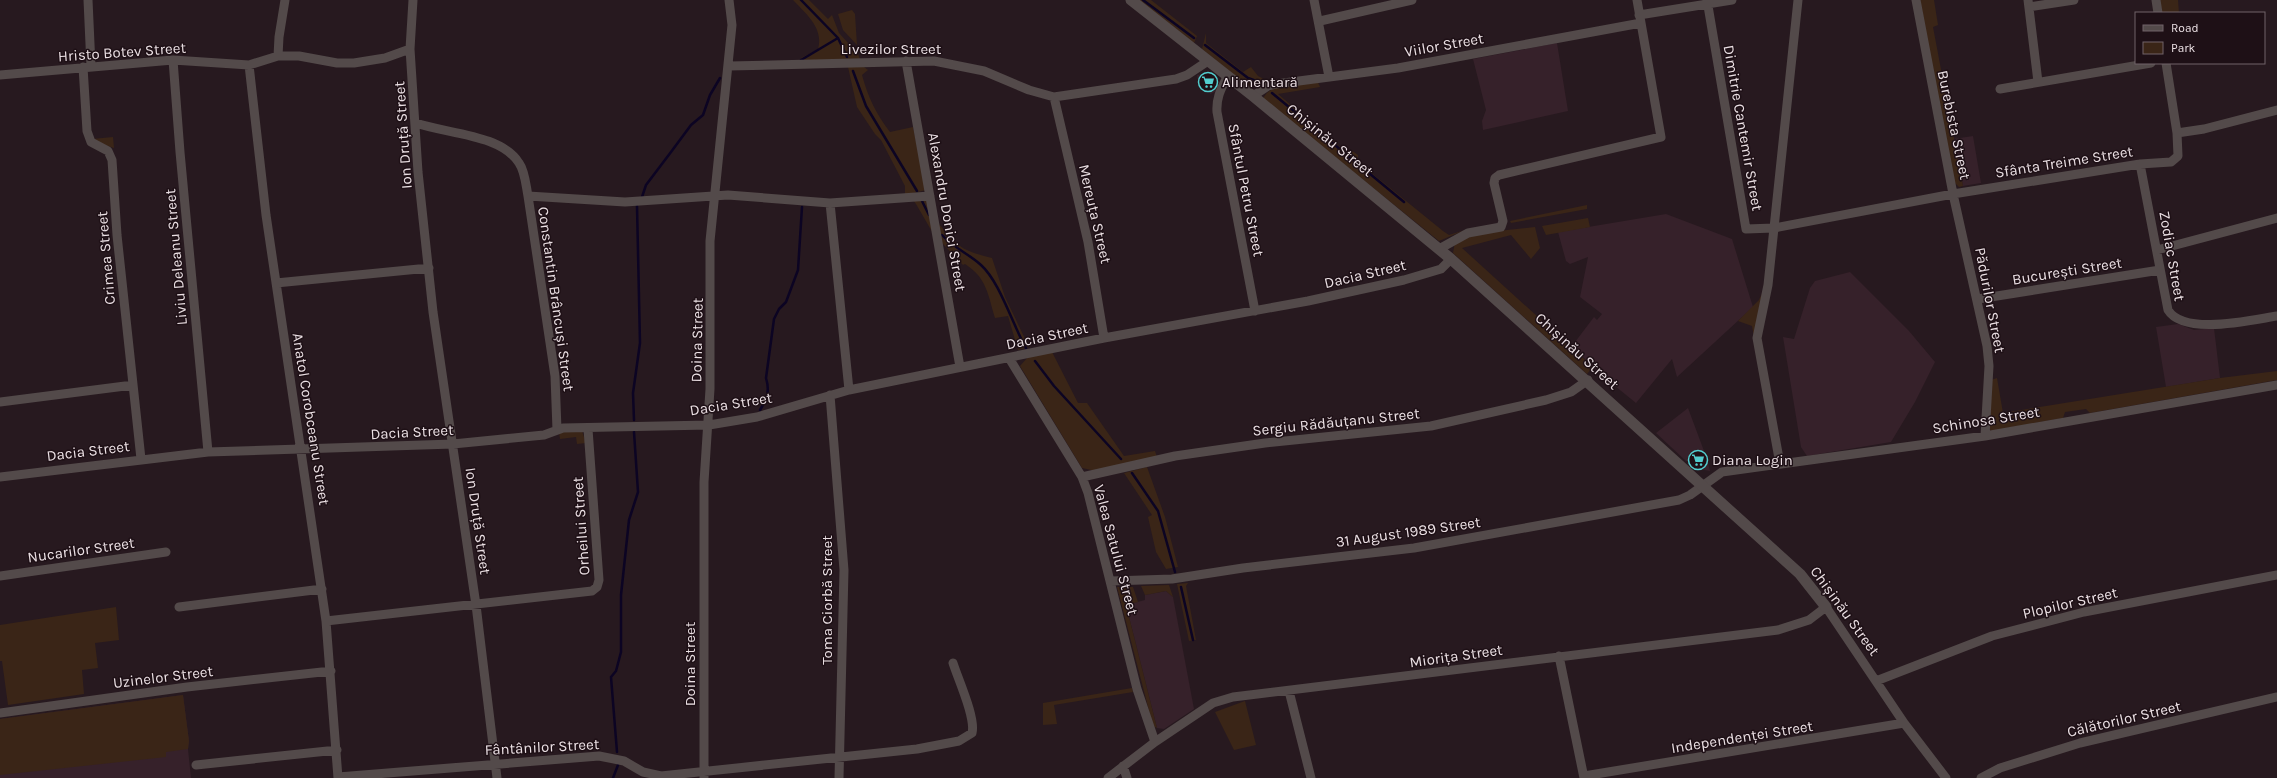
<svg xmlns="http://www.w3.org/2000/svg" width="2277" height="778" viewBox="0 0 2277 778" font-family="Karla,sans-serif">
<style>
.built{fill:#36212a}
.green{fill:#3a2517}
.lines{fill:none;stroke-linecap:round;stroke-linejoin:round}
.stream{stroke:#0c0423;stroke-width:2.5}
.minor{stroke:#534a4a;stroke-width:9}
.tertiary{stroke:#534a4a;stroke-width:11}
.labels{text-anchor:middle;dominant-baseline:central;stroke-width:3;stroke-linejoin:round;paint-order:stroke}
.street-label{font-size:15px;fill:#ebe0e4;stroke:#1e1016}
.poi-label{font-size:15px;fill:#ebe0e4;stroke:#1e1016;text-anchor:start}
</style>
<rect width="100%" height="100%" fill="#27191f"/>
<path class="built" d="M1557 43 1568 111 1483 130 1482 121 1486 110 1473 59Z
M1210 73 1217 77 1218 85 1215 92 1210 94 1208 88 1200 90 1197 75Z
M1973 136 1981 183 1963 186 1953 139Z
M1666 214 1732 239 1753 307 1677 377 1672 359 1636 403 1599 373 1572 346 1594 317 1597 320 1602 314 1580 297 1588 257 1570 264 1566 261 1558 232Z
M1850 272 1909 331 1935 362 1915 402 1891 442 1807 456 1801 447 1783 337 1794 339 1810 288 1815 281Z
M2178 324 2194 330 2214 328 2220 378 2166 387 2156 327Z
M1688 408 1707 459 1710 471 1699 469 1700 464 1686 461 1656 433Z
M1166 591 1173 597 1194 709 1164 729 1157 728 1126 605 1145 600V595Z
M183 695 189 741 188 749 191 778H0V719Z"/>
<path class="green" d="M793 0H809L828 19 832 15 839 33 858 54 860 59 802 62 801 58 818 49C824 28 806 14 793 0Z
M1138 0H1151L1197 36 1194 43Z
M1920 0H1934L1938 25 1933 27 1963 186 1959 187 1954 182Z
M2160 0H2178L2179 13H2162Z
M852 10 855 14 857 45 843 30 838 14Z
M1206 33V43L1243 72 1251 67 1258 76 1266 80V83L1249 87 1202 49Z
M848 67H864L868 70 862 75C868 97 876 114 890 132L913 127 926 190 905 195V186L881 140 875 134 857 107Z
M1317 80 1320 87 1278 94 1346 152 1351 150 1358 155V162L1443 231 1449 235 1465 230 1439 241 1263 99C1270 82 1301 83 1317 80Z
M113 137 114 148 94 142 92 139Z
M913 200H927L934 235 916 204Z
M1587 205V209L1511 223 1510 221Z
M1588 218 1590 227 1546 235 1542 226Z
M938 223C959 248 961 250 992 258L1005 297 1029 347 1018 350 1008 316 995 318C988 295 987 278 965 264L963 265 942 243Z
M1535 227 1540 248 1531 259 1511 235 1462 248 1593 367 1587 374 1453 253 1455 242 1479 233Z
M1762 293 1754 337 1752 326 1738 321 1759 300Z
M1052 352 1078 403H1087L1124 456 1155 451 1157 457 1096 471 1082 468 1020 366 1028 357Z
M2277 371V380L2090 413 2086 409 2065 412 2063 418 1991 431 1988 427 1991 380 1997 378 2003 413 2220 378Z
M582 431 586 443 577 444 576 437 560 439 559 432Z
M1147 467 1165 517 1178 567 1166 569 1156 552 1148 517 1152 515 1124 473Z
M1188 583 1186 586 1196 640 1189 641 1177 584Z
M1169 585 1173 597 1166 591 1145 595 1141 586Z
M1117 587H1133L1138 602 1126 605 1157 728 1153 726Z
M116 607 119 640 95 643 98 668 82 670 84 694 8 705 2 661H0V625Z
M1132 688 1133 692 1054 705 1057 724 1043 725V703Z
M183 695 189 741 188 749 166 752V757L0 775V719Z
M1245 701 1256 745 1234 750 1215 712Z"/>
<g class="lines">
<path class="stream" d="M801 0 838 38 847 57
M1143 0 1194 38
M1205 45 1248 78 1259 82
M801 60 838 38
M853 71 866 106 917 191
M1272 93 1404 202
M642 197 646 185 671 152 691 125 703 115 710 95 720 78
M922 201 929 215
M942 235C954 248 969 254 981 265 1000 282 1013 326 1026 348
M1035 361 1054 386 1121 459
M760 410C767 399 770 391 766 378L774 319 779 309 786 302 798 270 802 207
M634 420 633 393 640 343 637 206
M1132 473 1158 511 1175 572
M1181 587 1193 640
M617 752 611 677 616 671 621 652V595L629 520 638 492 634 432
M613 778 618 765"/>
<path class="minor" d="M88 0 91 66
M413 0 410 49 418 172 433 312 476 605 497 778
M1314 0 1329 77
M1707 0 1746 229 1774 228 1953 194 2140 164 2171 162 2178 156 2177 133 2166 63
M1916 0 1953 194 1987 346 1989 366 1985 436
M2028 0 2038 82
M2156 0 2158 13
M2029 7 2074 0
M1639 15 1732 0
M1320 21 1412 0
M278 56 279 37 285 0
M173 60 180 152 208 452
M906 61 960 367
M249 65 266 215 326 621 338 778
M729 66 934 61 984 71 1029 90 1054 97 1176 79 1187 75 1208 61
M83 67 87 131 91 142 108 151 112 160 117 235 141 459
M0 75 173 60 249 65 278 56H299L337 63H354L385 58 410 49
M1227 77C1221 89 1216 98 1217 112L1255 311
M2000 89 2151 63
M1253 96 1268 86 1276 84 1398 68 1641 23
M1054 97 1088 242 1104 338
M416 123C447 134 501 134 519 163 525 171 526 186 528 196L625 202 728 195 830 203 930 196
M2177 133 2204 129 2277 110
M2140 164 2168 310C2184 336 2251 320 2277 316
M528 196 555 376 557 430
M830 203 849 390
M1439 249 1468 233 1501 227 1503 221 1494 183 1495 178 1499 175 1661 137 1637 0
M2157 250 2277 218
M276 283 429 268
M1978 299 2160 270
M1009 358 1082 477 1088 493 1137 689 1155 742
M830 395 844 570 839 778
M0 402 133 385
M1780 464 1757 338 1768 285 1798 0
M0 477 208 452 453 444 544 435 563 428 709 425 757 417 849 390 1104 338 1308 301 1404 280 1441 269 1451 259
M1082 477 1175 456 1265 443 1431 426 1546 400 1571 392 1588 380
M0 576 166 552
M1111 581 1172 579 1243 568 1414 548 1679 500 1690 495 1722 472 1985 436 2277 385
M179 607 322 589
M326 621 592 591 597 587 599 580 588 429
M1559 656 1584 778
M1876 681 1992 636 2084 612 2277 575
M1289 691 1311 778
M0 713 187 687 331 671
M196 765 337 750
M1123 766 1127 778
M1584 776 1904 723
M338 777 599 756 624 761 643 772 661 776 917 749 959 741 972 733C976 718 958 679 953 663
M704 778V482L710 389V241L732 25 729 0
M1108 778 1155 742 1213 703 1233 697 1778 630 1809 620 1826 607 1904 723 1946 778
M1981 778 2000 768 2080 743 2277 697"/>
<path class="tertiary" d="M1131 0 1253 96 1451 259 1800 574 1826 607"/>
</g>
<defs>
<g id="supermarket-ring" transform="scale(1)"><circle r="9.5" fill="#1e1016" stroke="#52cdce" stroke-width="1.5"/><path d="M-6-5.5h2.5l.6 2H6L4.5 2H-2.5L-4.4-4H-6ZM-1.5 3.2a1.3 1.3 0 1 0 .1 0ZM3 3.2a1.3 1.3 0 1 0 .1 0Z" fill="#52cdce"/></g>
</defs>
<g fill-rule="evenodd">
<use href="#supermarket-ring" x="1208" y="82"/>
<use href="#supermarket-ring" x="1698" y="460"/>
</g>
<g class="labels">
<g class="street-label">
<text transform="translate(1444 45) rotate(-10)">Viilor Street</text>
<text x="891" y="49">Livezilor Street</text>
<text transform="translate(122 52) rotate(-4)">Hristo Botev Street</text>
<text transform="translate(1954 125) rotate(78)">Burebista Street</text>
<text transform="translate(1743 128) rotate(80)">Dimitrie Cantemir Street</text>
<text transform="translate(403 135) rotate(-94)">Ion Druță Street</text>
<text transform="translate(1330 140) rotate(39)">Chișinău Street</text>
<text transform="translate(2064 162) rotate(-9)">Sfânta Treime Street</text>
<text transform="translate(1246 190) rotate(79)">Sfântul Petru Street</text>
<text transform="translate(947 212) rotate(80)">Alexandru Donici Street</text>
<text transform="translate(1095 214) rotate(77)">Mereuța Street</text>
<text transform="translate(2172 256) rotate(80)">Zodiac Street</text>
<text transform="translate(176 257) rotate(-95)">Liviu Deleanu Street</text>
<text transform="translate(106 258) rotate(-95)">Crimea Street</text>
<text transform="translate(2067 271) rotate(-9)">București Street</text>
<text transform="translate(1365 274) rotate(-13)">Dacia Street</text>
<text transform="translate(556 299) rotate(82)">Constantin Brâncuși Street</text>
<text transform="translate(1990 300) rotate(79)">Pădurilor Street</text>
<text transform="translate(1047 336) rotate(-12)">Dacia Street</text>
<text transform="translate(697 340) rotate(-89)">Doina Street</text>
<text transform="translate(1577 351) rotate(42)">Chișinău Street</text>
<text transform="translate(731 404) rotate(-9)">Dacia Street</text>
<text transform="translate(311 419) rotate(81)">Anatol Corobceanu Street</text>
<text transform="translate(1986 420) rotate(-9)">Schinosa Street</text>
<text transform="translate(1336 422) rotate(-6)">Sergiu Rădăuțanu Street</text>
<text transform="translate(412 432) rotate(-3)">Dacia Street</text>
<text transform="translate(88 451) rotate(-7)">Dacia Street</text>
<text transform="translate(478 521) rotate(82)">Ion Druță Street</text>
<text transform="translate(581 526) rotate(-94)">Orheilui Street</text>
<text transform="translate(1408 532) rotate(-8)">31 August 1989 Street</text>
<text transform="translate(81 550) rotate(-8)">Nucarilor Street</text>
<text transform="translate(1116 550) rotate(75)">Valea Satului Street</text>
<text transform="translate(827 600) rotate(-90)">Toma Ciorbă Street</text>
<text transform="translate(2070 603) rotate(-13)">Plopilor Street</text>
<text transform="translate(1845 611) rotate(54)">Chișinău Street</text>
<text transform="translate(1456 656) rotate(-8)">Miorița Street</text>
<text transform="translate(690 664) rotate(-90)">Doina Street</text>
<text transform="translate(163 677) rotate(-7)">Uzinelor Street</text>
<text transform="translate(2124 719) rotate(-13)">Călătorilor Street</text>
<text transform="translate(1742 737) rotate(-9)">Independenței Street</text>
<text transform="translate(542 747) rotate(-3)">Fântânilor Street</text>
</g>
<g class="poi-label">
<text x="1222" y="82">Alimentară</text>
<text x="1712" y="460">Diana Login</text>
</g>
</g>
<rect x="2135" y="12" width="130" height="52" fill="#1e1016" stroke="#706368"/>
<rect x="2143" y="25" width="20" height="6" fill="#534a4a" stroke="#706368"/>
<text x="2171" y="32" font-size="12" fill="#ebe0e4">Road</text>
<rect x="2143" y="42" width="20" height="12" fill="#3a2517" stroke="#706368"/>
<text x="2171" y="52" font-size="12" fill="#ebe0e4">Park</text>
</svg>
